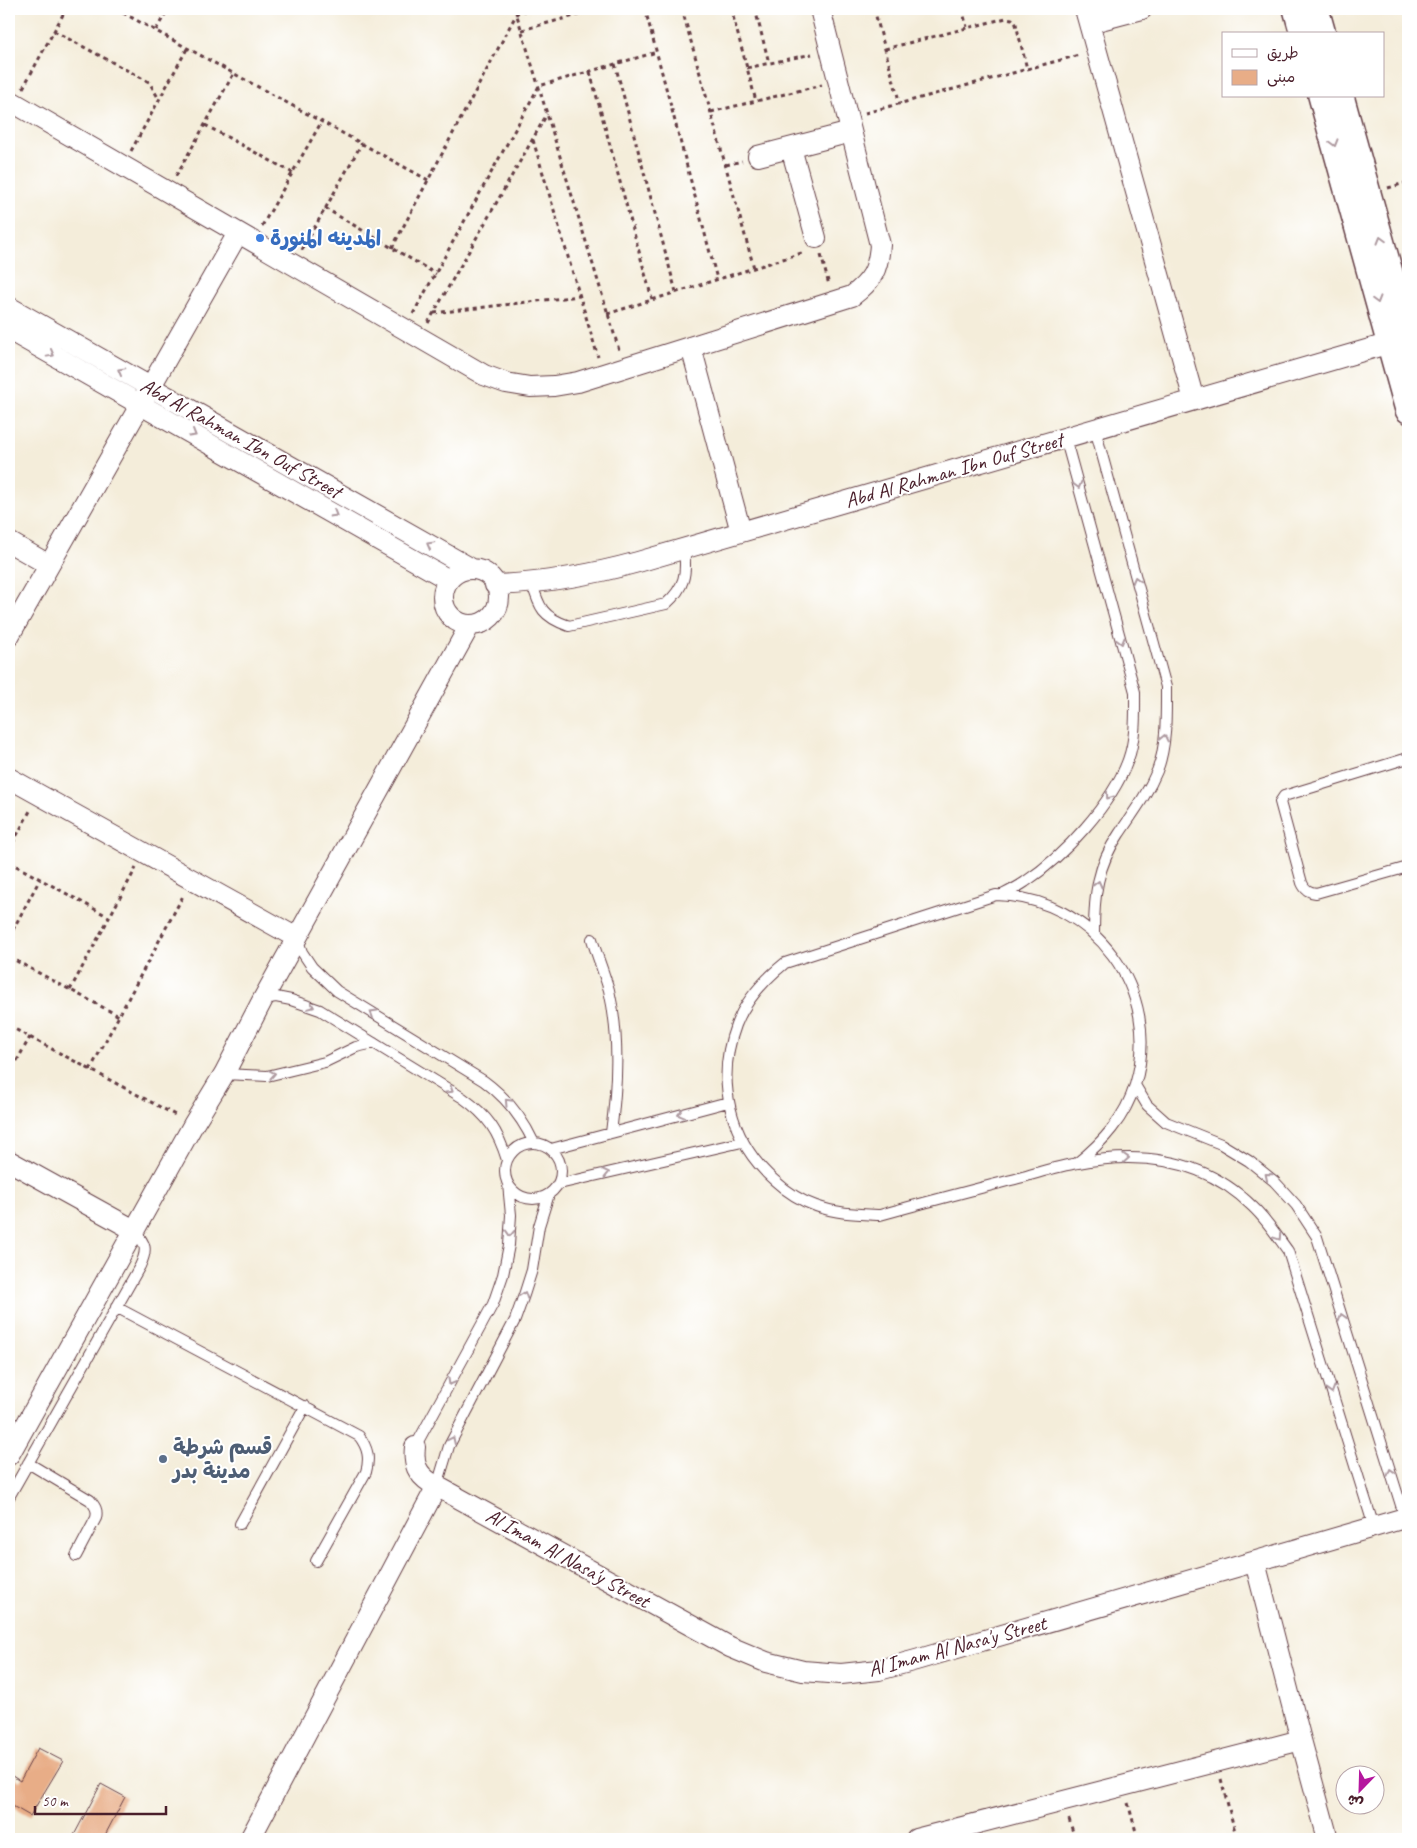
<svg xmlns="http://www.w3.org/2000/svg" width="1417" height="1848" viewBox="0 0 1417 1848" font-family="Caveat,'Playpen Sans Arabic',sans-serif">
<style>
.building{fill:#e8ad87}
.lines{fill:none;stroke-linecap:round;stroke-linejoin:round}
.service-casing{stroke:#643e45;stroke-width:12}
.minor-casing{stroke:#643e45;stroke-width:22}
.tertiary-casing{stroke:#643e45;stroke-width:28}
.path{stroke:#643e45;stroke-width:3;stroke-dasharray:4 4;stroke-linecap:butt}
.service{stroke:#fff;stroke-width:10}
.minor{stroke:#fff;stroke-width:20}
.tertiary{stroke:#fff;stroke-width:25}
.oneway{stroke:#ae9aa0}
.shop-dot{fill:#3f7fe0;stroke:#fff;stroke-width:2}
.service-dot{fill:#5c6f8a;stroke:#fff;stroke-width:2}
.labels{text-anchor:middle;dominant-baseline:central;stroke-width:4;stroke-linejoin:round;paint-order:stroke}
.shop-label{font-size:21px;font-weight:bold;fill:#366cbe;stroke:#fff;text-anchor:start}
.street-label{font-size:21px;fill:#4a1f2b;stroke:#fff}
.service-label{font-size:21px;font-weight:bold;fill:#4e5e75;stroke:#fff;text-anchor:start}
</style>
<rect width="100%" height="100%" fill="#fff"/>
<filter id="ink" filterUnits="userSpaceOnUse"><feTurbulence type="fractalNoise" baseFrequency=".02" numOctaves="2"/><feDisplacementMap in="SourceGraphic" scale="10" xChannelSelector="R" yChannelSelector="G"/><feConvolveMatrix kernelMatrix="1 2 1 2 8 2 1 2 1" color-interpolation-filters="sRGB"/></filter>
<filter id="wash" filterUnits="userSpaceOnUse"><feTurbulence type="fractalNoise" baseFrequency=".0096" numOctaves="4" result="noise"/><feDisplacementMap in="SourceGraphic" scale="20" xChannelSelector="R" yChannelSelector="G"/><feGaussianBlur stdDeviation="1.12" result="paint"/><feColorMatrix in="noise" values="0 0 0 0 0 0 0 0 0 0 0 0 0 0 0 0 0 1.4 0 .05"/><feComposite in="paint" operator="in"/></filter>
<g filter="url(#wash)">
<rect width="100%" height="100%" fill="#f4edda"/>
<g id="blocks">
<path class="building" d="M38 1748 63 1761 30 1816 9 1804V1774L20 1781Z
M101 1784 125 1797 103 1839H72Z"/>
</g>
</g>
<g filter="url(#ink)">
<use href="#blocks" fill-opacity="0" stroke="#643e45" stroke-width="1"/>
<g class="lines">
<g class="service-casing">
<path id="service" d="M532 583C539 608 543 617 569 626L666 604C685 587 687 574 684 549
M1408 758 1284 796 1280 802 1302 883C1305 890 1309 892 1316 893L1408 867
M1002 895C1010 891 1018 887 1025 882 1064 856 1112 804 1128 760 1136 738 1135 715 1135 692L1065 437
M1094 933C1094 895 1097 866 1119 834 1133 813 1147 795 1157 771 1167 746 1166 714 1166 687L1095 429
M297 938 302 952 312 967 337 991 484 1081C507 1098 522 1117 534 1143
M592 939C597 956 604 973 609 990 620 1037 617 1086 611 1133
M263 999 276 997 291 1000 320 1010 463 1098C488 1116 498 1131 507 1160
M224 1074 267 1076 325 1062 356 1047 374 1043
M1135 1085 1147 1105 1166 1122 1221 1144 1249 1161 1274 1181 1296 1205 1317 1237 1405 1518
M505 1171a28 28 0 1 1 56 0a28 28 0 1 1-56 0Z
M551 1149 728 1102
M1077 1163C1103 1142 1125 1118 1135 1085 1164 991 1093 897 996 895L785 963C764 980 746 999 736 1025 715 1081 730 1141 774 1180 786 1191 801 1201 816 1206 838 1214 858 1214 880 1215 926 1202 973 1190 1019 1178 1038 1173 1058 1166 1078 1163 1142 1151 1205 1159 1253 1207 1267 1220 1277 1236 1288 1251L1374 1527
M559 1184 742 1142
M116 1307 359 1436C368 1448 370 1458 366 1472L316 1561
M415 1447 493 1304 503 1275 509 1245 511 1215 508 1184
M28 1463 90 1500C95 1506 98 1510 96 1518L76 1556
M437 1486 449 1446 515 1320 524 1295 532 1270 539 1226 549 1194
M9 1497 140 1266C148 1249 146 1244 134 1230
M240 1524 305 1406"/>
</g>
<g class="minor-casing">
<path id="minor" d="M1085 9 1194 400
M1089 23 1142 9
M9 100 484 375 506 383 530 387 554 386 578 382 852 296C872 281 878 270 880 245L820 9
M791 148 816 238
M758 156 851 132
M9 307 472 569
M9 330 449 580
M691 347 741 532
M9 542 49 565
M443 597a28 28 0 1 1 56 0a28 28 0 1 1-56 0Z
M495 585C545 583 591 575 638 562L1404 339
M9 636 238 233
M9 778 297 938
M9 1161 134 1230
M415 1447C413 1464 417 1474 431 1483L730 1647 766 1662 803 1671 841 1674 879 1670 916 1660 1408 1517
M9 1455 193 1125 224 1074 263 999 470 625
M1255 1562 1301 1740 1328 1839
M250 1839 437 1486
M916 1839 1301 1740"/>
</g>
<g class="tertiary-casing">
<path id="tertiary" d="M1296 9 1303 34
M1316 9 1323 34
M1321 96 1408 410
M1341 96 1408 337"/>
</g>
<path class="path" d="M116 9 428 180
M515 9 619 350
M645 9 717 279
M682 9 754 268
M731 9 756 101
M755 9 769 63
M874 9 900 104
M962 9 967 27
M156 30 168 9
M522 30 600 9
M54 31 149 82 159 99
M885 49 1006 18 1012 19 1016 24 1027 69
M615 64 676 292
M747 68 812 54
M590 72 652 299
M23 88 66 9
M711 112 822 85
M865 113 1079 55
M205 125 293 173
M533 140 598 357
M131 151 188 47
M726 165 742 161
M176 176 234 73
M1388 188 1408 182
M325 208 436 274
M262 226 322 121
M392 248 517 13 531 9
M302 250 362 143
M821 255 829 285
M434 313 580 296
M413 314 539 86 657 52
M607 314 805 252
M428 323 547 114
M9 850 30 811
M9 862 109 917
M9 937 40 879
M9 957 119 1016
M70 990 136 868
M9 1026 177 1116
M90 1070 183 896
M9 1075 30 1037
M1221 1779 1237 1839
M1128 1803 1138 1839
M1069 1819 1075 1839"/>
<use href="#service" class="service"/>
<use href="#minor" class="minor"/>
<use href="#tertiary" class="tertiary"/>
</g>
<defs><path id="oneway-chevron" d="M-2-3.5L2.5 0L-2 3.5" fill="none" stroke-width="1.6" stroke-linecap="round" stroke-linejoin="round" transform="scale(1.25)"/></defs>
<g class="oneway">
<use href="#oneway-chevron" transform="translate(1334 143) rotate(74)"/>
<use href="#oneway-chevron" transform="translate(1381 240) rotate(-106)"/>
<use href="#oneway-chevron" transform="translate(1377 300) rotate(74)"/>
<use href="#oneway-chevron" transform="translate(51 354) rotate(29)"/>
<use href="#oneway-chevron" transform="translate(121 371) rotate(-151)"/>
<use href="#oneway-chevron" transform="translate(193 434) rotate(30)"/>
<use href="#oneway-chevron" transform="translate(1078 485) rotate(75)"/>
<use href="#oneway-chevron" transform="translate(334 514) rotate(30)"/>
<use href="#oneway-chevron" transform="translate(430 545) rotate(-151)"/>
<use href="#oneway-chevron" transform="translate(1136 580) rotate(-105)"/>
<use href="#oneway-chevron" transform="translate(1121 641) rotate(75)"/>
<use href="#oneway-chevron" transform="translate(1164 738) rotate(-78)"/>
<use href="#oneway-chevron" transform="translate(1109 796) rotate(126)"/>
<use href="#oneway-chevron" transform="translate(1098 884) rotate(-76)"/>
<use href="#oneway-chevron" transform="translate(311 1006) rotate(22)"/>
<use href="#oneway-chevron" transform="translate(373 1013) rotate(-149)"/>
<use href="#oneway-chevron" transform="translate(272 1074) rotate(-11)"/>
<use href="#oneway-chevron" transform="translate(450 1090) rotate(32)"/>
<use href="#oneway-chevron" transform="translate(508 1102) rotate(-133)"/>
<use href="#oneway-chevron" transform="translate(681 1114) rotate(165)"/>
<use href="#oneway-chevron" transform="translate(1126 1158) rotate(-3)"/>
<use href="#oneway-chevron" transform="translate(606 1173) rotate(-13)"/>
<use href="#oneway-chevron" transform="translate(1268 1176) rotate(-140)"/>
<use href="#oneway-chevron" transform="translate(510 1233) rotate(93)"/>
<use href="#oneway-chevron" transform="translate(1278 1237) rotate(56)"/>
<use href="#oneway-chevron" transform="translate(524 1295) rotate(-71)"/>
<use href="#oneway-chevron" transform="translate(1342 1317) rotate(-107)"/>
<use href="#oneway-chevron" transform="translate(451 1382) rotate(119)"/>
<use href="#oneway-chevron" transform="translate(1331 1390) rotate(73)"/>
<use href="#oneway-chevron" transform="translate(452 1440) rotate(-64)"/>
<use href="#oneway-chevron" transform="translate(1391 1472) rotate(-107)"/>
</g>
</g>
<circle class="shop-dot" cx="260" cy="238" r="5"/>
<circle class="service-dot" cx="163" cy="1459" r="5"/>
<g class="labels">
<g class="shop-label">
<text x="270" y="238">المدينه المنورة</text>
</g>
<g class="street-label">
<text transform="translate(241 438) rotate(29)">Abd Al Rahman Ibn Ouf Street</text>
<text transform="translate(954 470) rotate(-16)">Abd Al Rahman Ibn Ouf Street</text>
<text transform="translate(568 1558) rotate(29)">Al Imam Al Nasa'y Street</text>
<text transform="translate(957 1646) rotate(-15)">Al Imam Al Nasa'y Street</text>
</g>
<g class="service-label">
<text x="173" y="1447">قسم شرطة<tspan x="173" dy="24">مدينة بدر</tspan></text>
</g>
</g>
<rect width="1417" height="1848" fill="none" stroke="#fff" stroke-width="30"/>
<rect x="1222" y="32" width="162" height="65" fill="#ffffff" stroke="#b7a5aa"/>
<rect x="1232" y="49" width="25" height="8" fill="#ffffff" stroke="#b7a5aa"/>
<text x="1267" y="58" font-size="15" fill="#4a1f2b">طريق</text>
<rect x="1232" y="70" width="25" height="15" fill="#e8ad87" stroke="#b7a5aa"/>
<text x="1267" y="82" font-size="15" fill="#4a1f2b">مبنى</text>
<g transform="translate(1360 1790) rotate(203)"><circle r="24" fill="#ffffff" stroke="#b7a5aa"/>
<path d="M0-4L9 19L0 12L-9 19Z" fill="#b5179e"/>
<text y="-8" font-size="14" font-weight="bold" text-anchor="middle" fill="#4a1f2b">ش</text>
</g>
<path d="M35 1806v8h131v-8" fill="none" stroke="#4a1f2b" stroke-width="2.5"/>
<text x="42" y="1806" font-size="15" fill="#4a1f2b" stroke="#ffffff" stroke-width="4" paint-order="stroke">50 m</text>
</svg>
